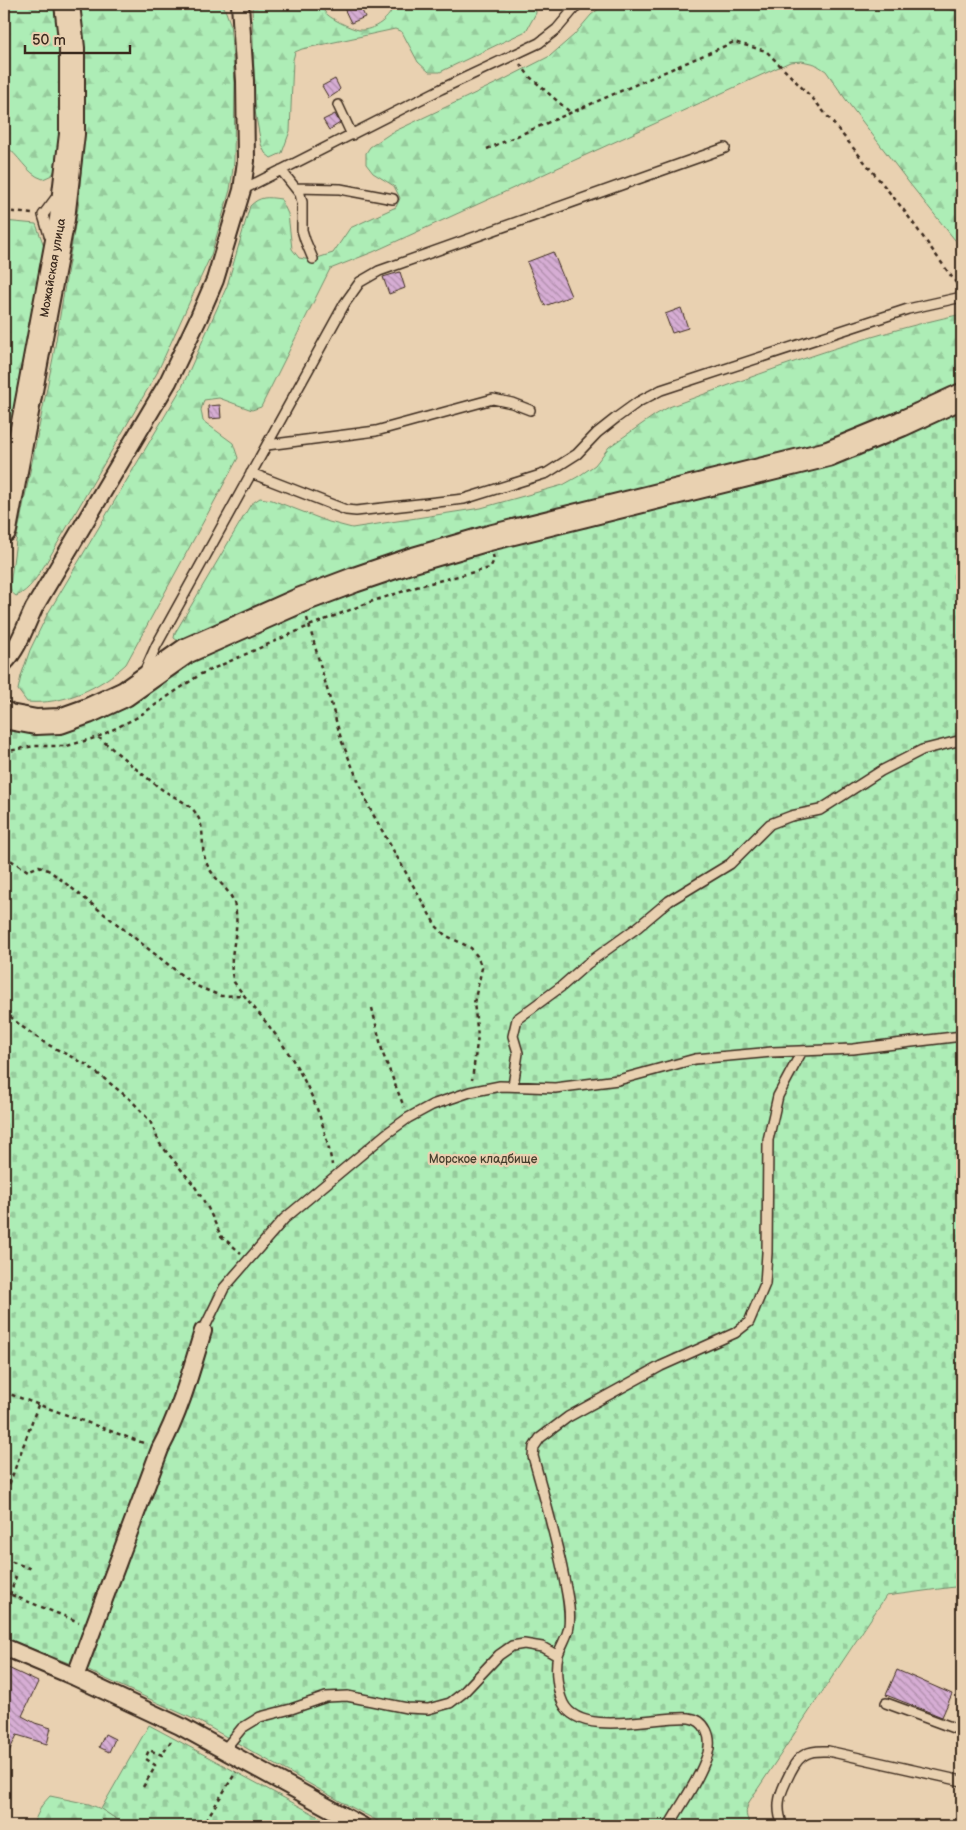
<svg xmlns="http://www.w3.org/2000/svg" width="966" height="1830" viewBox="0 0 966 1830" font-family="'Balsamiq Sans',sans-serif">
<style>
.forest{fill:url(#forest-firs);stroke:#748c6a}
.cemetery{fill:url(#cemetery-stones);stroke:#748c6a}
.building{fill:url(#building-back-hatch);stroke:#3b2a1e}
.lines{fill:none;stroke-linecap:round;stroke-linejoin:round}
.lane-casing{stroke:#3b2a1e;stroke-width:12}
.street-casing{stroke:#3b2a1e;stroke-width:20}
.secondary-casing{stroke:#3b2a1e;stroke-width:28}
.path{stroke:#3b2a1e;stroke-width:2.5;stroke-dasharray:4 4;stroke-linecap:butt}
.lane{stroke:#e9d1b1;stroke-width:9}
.street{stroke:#e9d1b1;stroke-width:16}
.secondary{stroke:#e9d1b1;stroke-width:24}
.labels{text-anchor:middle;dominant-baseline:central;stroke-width:4.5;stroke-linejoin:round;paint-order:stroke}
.street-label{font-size:12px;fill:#3b2a1e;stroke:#e9d1b1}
.park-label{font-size:12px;fill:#463e2d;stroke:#e9d1b1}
</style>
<defs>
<pattern id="forest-firs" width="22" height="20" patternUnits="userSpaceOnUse" patternTransform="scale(1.25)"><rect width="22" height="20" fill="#adedb6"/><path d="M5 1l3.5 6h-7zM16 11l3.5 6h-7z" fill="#96cb9c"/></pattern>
<pattern id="cemetery-stones" width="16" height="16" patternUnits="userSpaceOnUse" patternTransform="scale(1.25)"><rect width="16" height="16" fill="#adedb6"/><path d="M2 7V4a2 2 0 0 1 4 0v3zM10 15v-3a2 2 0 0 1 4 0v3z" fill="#96cb9c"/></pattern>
<pattern id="building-back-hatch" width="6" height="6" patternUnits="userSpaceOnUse" patternTransform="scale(1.25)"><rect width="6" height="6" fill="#d6add4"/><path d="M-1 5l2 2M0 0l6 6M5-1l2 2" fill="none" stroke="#af8dab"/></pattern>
</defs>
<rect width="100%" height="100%" fill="#e9d1b1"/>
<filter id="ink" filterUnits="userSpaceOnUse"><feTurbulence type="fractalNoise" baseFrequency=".02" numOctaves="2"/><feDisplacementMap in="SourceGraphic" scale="10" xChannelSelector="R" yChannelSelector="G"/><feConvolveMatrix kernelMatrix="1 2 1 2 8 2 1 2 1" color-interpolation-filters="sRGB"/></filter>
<g filter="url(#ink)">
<path class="forest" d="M4 4H55L60 49V135L56 168 52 175 43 179C26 174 19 154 4 145Z
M79 4H223L230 23 235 83 234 161 230 190 211 255 157 373 46 563C38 575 30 591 16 596L11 592 10 585 16 541 53 358 79 201 83 143 84 52Z
M252 4H323C323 6 323 10 324 11 328 18 352 29 359 30 374 31 391 18 394 4H535L536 13 526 31 440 72H429L418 62 402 32 395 29 302 49 295 52 293 60 290 131 282 153 271 158 265 153 261 144 255 111Z
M605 4H935L942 8 962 12V245L955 240 910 184 849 104 826 71 815 64 802 61 790 62 373 252 330 269 261 407 252 410 219 398 204 400 201 410 203 421 233 443 238 458 126 664C100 688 64 705 27 702L18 690 21 676 30 650 47 615 182 387 227 286 250 206C260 196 267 197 281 199L288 214 292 249 299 258 311 260 333 253 350 228 396 207 400 198 394 186 373 173 366 164V153L370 147 391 133 501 81 550 56 574 35 591 15Z
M4 221 36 224 44 246 4 461Z
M962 314V385L897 416 824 444 186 641H178L174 638 175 633 251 504 260 498 272 500 329 522 352 528 481 508 563 485 579 476 595 465 609 447 655 415 669 407C765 372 862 335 962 314Z
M50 1796 89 1804 101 1809 127 1826H32L42 1805Z"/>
<path class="cemetery" d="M962 408V1586L886 1596 749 1802C745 1812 745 1817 752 1826H387L340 1801 200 1722 84 1669 4 1638V731L61 732 93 722 130 704 193 660 313 607 366 586Z
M149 1725 336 1826H127L101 1809Z"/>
<path class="building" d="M342 4H359L365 17 351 23Z
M335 79 340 89 338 91V92L329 98 322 86Z
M335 114 340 123 329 130 323 120Z
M553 252 571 296 545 306 527 262Z
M400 272 405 288 389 294 383 277Z
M681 308 688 328 672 333 665 314Z
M220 405 221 418 209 419 208 406Z
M4 1666 38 1682 22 1716 35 1723 51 1728 47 1744 17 1735 4 1762Z
M897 1670 952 1694 942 1717 886 1695Z
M105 1734 115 1739 109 1752 99 1747Z"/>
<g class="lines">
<g class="lane-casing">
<path id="lane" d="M338 105 352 135
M281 170 300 194 302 202V230L305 240 313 259
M296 188 340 189 393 199
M242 190 441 89 539 43 557 29 578 4
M55 240 49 235 43 215 55 199 60 196
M267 445 376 431 493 399 512 403 530 410
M251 473 346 510 356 511 464 499 547 473 577 454 597 433 616 418 638 402 661 390 908 309 962 297
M144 673 156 646 345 303 360 282 379 271 725 148
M513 1086 518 1053 513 1036 517 1019 562 986 587 964 638 927 669 901 730 864 770 824 791 816 820 810 881 771 922 750 962 740
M203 1331 224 1288 284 1219 386 1134 408 1118 432 1105 470 1092 500 1086 555 1088 618 1080 695 1059 772 1052 853 1049 962 1036
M886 1703 962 1731
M224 1750 242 1728 260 1717 291 1709 326 1697 347 1696 407 1708 428 1709 450 1703 463 1693 499 1655 512 1646 524 1644 542 1647 558 1656
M669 1826C682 1803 700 1778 708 1753 712 1737 706 1720 689 1718 659 1715 580 1739 563 1703 557 1690 555 1668 558 1655 561 1645 568 1636 569 1626 571 1610 567 1594 564 1578 556 1537 544 1496 533 1456L534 1447 540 1438 568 1417 661 1366 735 1333 749 1322 765 1284 767 1253 768 1140 778 1096 802 1051
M783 1826C774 1804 781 1791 791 1771 794 1765 799 1757 806 1754 813 1750 821 1751 828 1751L962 1781"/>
</g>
<g class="street-casing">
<path id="street" d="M4 663C18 649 25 627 34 608L168 382 199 317 215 280 242 190 246 161 245 81 240 4
M4 1647 75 1677 180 1726 362 1826
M75 1677 160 1449C180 1412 191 1371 203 1331"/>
</g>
<g class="secondary-casing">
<path id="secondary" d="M4 530 62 219 72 134V48L67 4
M4 714 9 717 36 722 60 721 88 711 125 694 186 651 301 600 354 580 410 561 489 538 828 454 901 424 962 396"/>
</g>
<path class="path" d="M520 64 530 77 571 113
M487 149 734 42 766 51 815 101 903 209 959 287
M4 211 32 214
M307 618 342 742 370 809 436 926 445 935 471 948 477 956 482 968 474 1003 478 1036 472 1080
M98 737 136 718 201 674 309 626 370 602 426 584 490 568 494 560 493 555
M4 752 34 746H67L98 737C119 754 139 772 160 788 169 795 189 803 195 812 208 830 198 848 208 866 215 881 232 890 235 907 241 933 226 957 234 982 246 999 260 1014 272 1030 303 1070 324 1115 332 1165
M4 856 28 871 39 866 50 871 194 985 221 996 243 995
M372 1008 383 1054 404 1107
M4 1011 21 1026 45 1043 87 1065 131 1100 150 1121 160 1144 194 1185 208 1208 221 1236 241 1253
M4 1392 146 1444
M4 1499 38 1405
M4 1559 32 1569
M4 1592 79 1622
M10 1595 16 1576
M143 1787 155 1767V1765L146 1759V1757L149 1750 162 1755 173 1738
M206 1820 236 1772"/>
<use href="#lane" class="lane"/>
<use href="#street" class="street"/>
<use href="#secondary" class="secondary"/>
</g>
</g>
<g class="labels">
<g class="street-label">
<text transform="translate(53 268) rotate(-80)">Можайская улица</text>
</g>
<g class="park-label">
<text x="483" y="1159">Морское кладбище</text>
</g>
</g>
<rect width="966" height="1830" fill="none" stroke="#e9d1b1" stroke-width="20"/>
<rect x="10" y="10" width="946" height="1810" fill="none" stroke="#3b2a1e" stroke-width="2" filter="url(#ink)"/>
<path d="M25 45v8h105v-8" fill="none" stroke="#3b2a1e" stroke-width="2.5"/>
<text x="32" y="45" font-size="15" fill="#3b2a1e" stroke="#e9d1b1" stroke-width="4" paint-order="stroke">50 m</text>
</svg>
